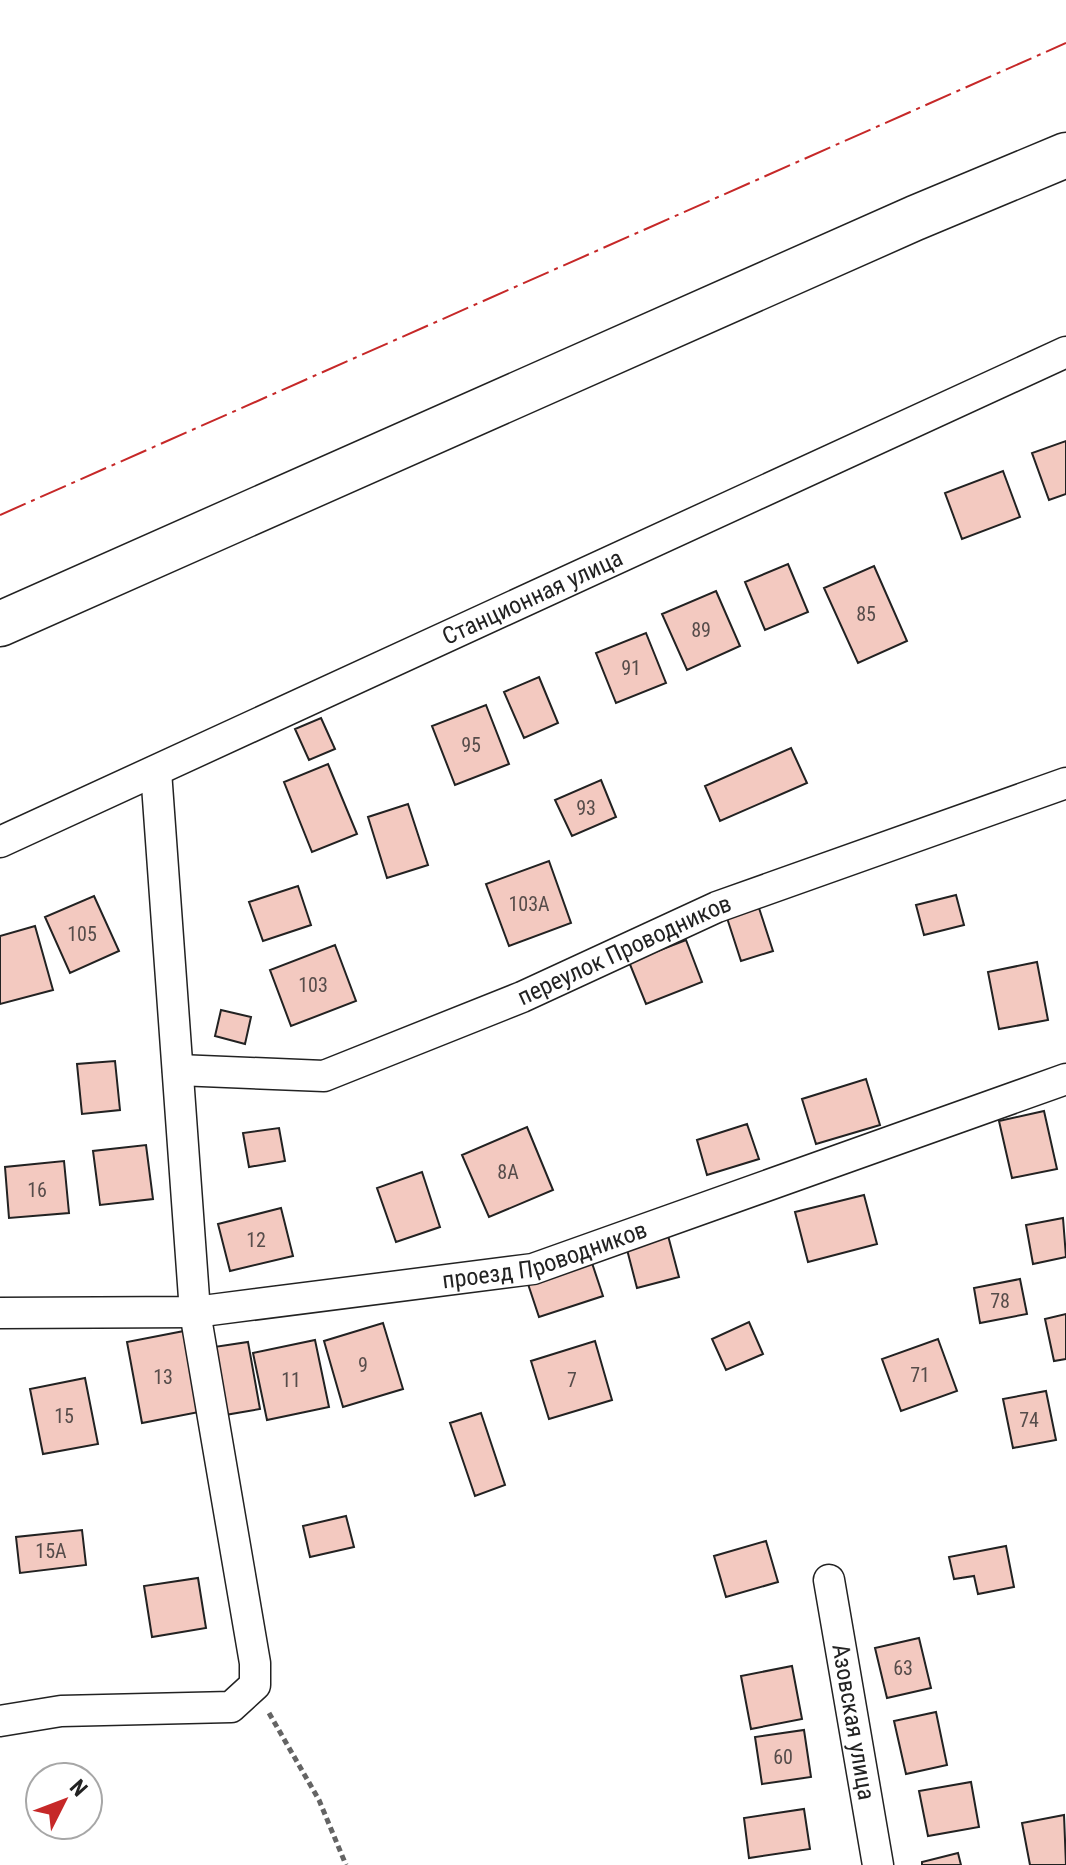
<svg xmlns="http://www.w3.org/2000/svg" width="1066" height="1865" viewBox="0 0 1066 1865" font-family="'Roboto Condensed',sans-serif">
<style>
.building{fill:#f3c9c0;stroke:#222;stroke-width:2}
.lines{fill:none;stroke-linecap:round;stroke-linejoin:round}
.minor-casing{stroke:#222;stroke-width:33}
.primary-casing{stroke:#222;stroke-width:47}
.path{stroke:#646464;stroke-width:5;stroke-dasharray:6 4;stroke-linecap:butt}
.minor{stroke:#fff;stroke-width:30}
.primary{stroke:#fff;stroke-width:44}
.power{stroke:#c62828;stroke-width:2;stroke-dasharray:28 6 4 6;stroke-linecap:butt}
.labels{text-anchor:middle;dominant-baseline:central;stroke-width:6;stroke-linejoin:round;paint-order:stroke}
.number-label{font-size:20px;fill:#564c4a}
.street-label{font-size:24px;fill:#222;stroke:#fff}
</style>
<rect width="100%" height="100%" fill="#fff"/>
<path class="building" d="M1066 441V494L1049 500 1032 453Z
M1003 471 1020 517 962 539 945 493Z
M788 564 808 612 765 630 745 582Z
M874 566 907 641 858 663 824 588Z
M716 591 740 646 687 670 662 614Z
M646 633 666 683 616 703 596 653Z
M539 677 558 723 524 738 504 692Z
M486 705 509 764 455 785 432 726Z
M321 718 335 749 309 760 295 729Z
M791 748 807 783 720 821 705 786Z
M328 764 357 834 312 852 284 782Z
M601 780 616 817 572 836 555 800Z
M408 804 428 865 387 878 368 817Z
M549 861 571 923 509 946 486 884Z
M298 886 311 925 263 941 249 902Z
M956 895 964 925 924 935 916 905Z
M94 896 119 951 70 973 45 917Z
M759 908 773 951 741 961 727 918Z
M35 926 53 990 0 1004V936Z
M686 940 702 982 646 1004 629 962Z
M335 945 356 1001 291 1026 270 970Z
M1037 962 1048 1020 999 1029 988 972Z
M221 1010 251 1017 245 1044 215 1036Z
M115 1061 120 1110 82 1114 77 1064Z
M866 1079 880 1125 816 1144 802 1099Z
M1044 1111 1057 1169 1012 1178 999 1121Z
M747 1124 759 1159 707 1175 697 1140Z
M527 1127 553 1190 489 1217 462 1155Z
M279 1128 285 1161 249 1167 243 1133Z
M146 1145 153 1199 100 1205 93 1151Z
M64 1161 69 1213 9 1218 5 1167Z
M422 1172 440 1227 396 1242 377 1188Z
M864 1195 877 1244 808 1262 795 1212Z
M281 1208 293 1256 230 1271 218 1224Z
M1063 1218 1066 1257 1033 1264 1026 1225Z
M666 1228 679 1277 637 1288 624 1238Z
M588 1251 603 1296 539 1317 524 1272Z
M1020 1279 1027 1314 980 1323 974 1288Z
M1066 1314V1359L1054 1361 1045 1319Z
M749 1322 763 1354 726 1370 712 1339Z
M383 1323 403 1389 343 1407 324 1341Z
M184 1331 199 1412 142 1423 127 1342Z
M938 1339 957 1391 901 1411 882 1359Z
M315 1340 329 1407 267 1420 253 1353Z
M595 1341 612 1400 549 1419 531 1361Z
M248 1342 260 1409 225 1415 214 1347Z
M85 1378 98 1444 43 1454 30 1389Z
M1046 1391 1056 1440 1013 1448 1003 1399Z
M481 1413 505 1485 475 1496 450 1423Z
M346 1516 354 1547 310 1557 303 1526Z
M82 1530 86 1565 20 1573 16 1537Z
M766 1541 778 1582 726 1597 714 1556Z
M1006 1546 1014 1587 978 1594 974 1576 954 1579 949 1557Z
M198 1578 206 1628 152 1637 144 1586Z
M919 1638 931 1688 887 1698 875 1648Z
M792 1666 802 1719 751 1729 741 1676Z
M936 1712 947 1765 906 1774 894 1721Z
M804 1730 811 1777 762 1784 755 1737Z
M971 1782 979 1827 928 1836 919 1791Z
M804 1809 810 1849 749 1858 744 1818Z
M1064 1815 1066 1865H1030L1022 1823Z
M958 1853 961 1865H922V1862Z"/>
<g class="lines">
<g class="minor-casing">
<g id="minor">
<path id="s1" d="M0 842 1066 352"/>
<path id="s2" d="M178 1070 324 1076 522 997 717 907 1066 783"/>
<path id="s3" d="M0 1313 195 1312 533 1269 1066 1079"/>
<path id="s4" d="M829 1580 878 1865"/>
<path d="M0 1721 61 1711 231 1707 255 1685V1663L195 1312 156 771"/>
</g>
</g>
<g class="primary-casing">
<path id="primary" d="M0 624 915 218 1066 155"/>
</g>
<path class="path" d="M269 1713 319 1800 346 1865"/>
<use href="#minor" class="minor"/>
<use href="#primary" class="primary"/>
<path class="power" d="M0 515 1066 43"/>
</g>
<g class="labels">
<g class="number-label">
<text x="866" y="614">85</text>
<text x="701" y="630">89</text>
<text x="631" y="668">91</text>
<text x="471" y="745">95</text>
<text x="586" y="808">93</text>
<text x="529" y="904">103А</text>
<text x="82" y="934">105</text>
<text x="313" y="985">103</text>
<text x="508" y="1172">8А</text>
<text x="37" y="1190">16</text>
<text x="256" y="1240">12</text>
<text x="1000" y="1301">78</text>
<text x="363" y="1365">9</text>
<text x="920" y="1375">71</text>
<text x="163" y="1377">13</text>
<text x="291" y="1380">11</text>
<text x="572" y="1380">7</text>
<text x="64" y="1416">15</text>
<text x="1029" y="1420">74</text>
<text x="51" y="1551">15А</text>
<text x="903" y="1668">63</text>
<text x="783" y="1757">60</text>
</g>
<g class="street-label">
<text stroke="none"><textPath href="#s1" startOffset="586">Станционная улица</textPath></text>
<text stroke="none"><textPath href="#s2" startOffset="472">переулок Проводников</textPath></text>
<text stroke="none"><textPath href="#s3" startOffset="550">проезд Проводников</textPath></text>
<text stroke="none"><textPath href="#s4" startOffset="144">Азовская улица</textPath></text>
</g>
</g>
<g transform="translate(64 1801) rotate(48)"><circle r="38" fill="#ffffff" stroke="#a7a7a7" stroke-width="2"/>
<path d="M0-6L14 30L0 20L-14 30Z" fill="#c62828"/>
<text y="-12" font-size="22" font-weight="bold" text-anchor="middle" fill="#222222">N</text>
</g>
</svg>
